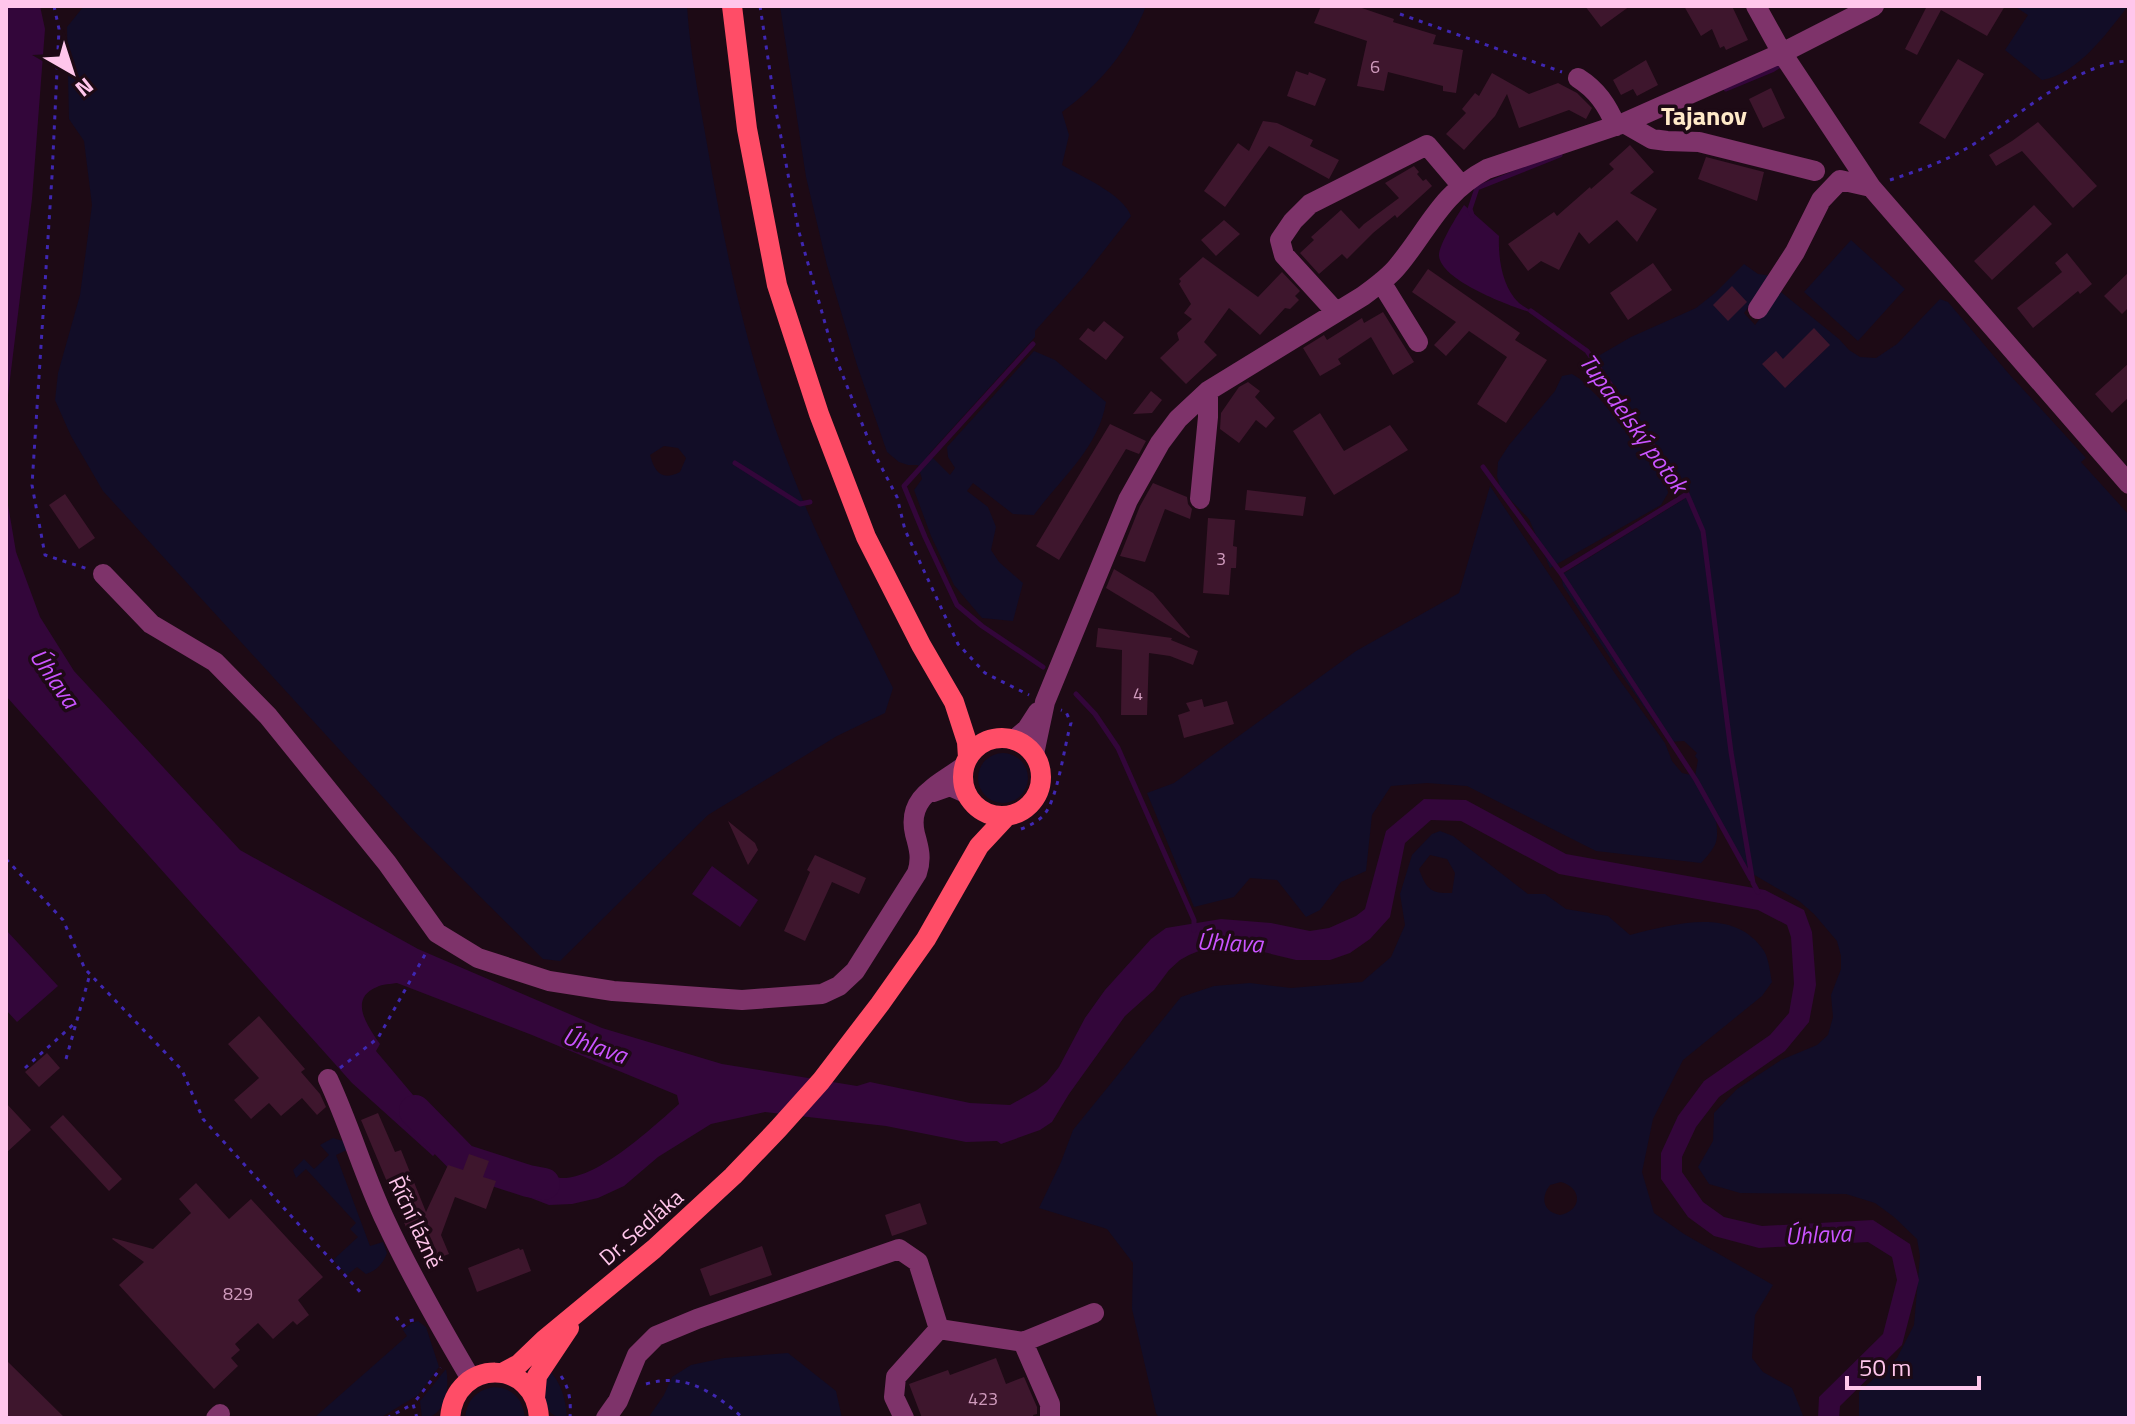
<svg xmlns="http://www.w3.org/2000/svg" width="2135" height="1424" viewBox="0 0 2135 1424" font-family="'Titillium Web',sans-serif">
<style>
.green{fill:#120d27;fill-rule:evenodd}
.water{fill:#33063a}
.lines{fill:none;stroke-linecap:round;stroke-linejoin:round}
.stream{stroke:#33063a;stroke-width:5}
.river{stroke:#33063a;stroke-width:32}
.building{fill:#3e162d}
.path{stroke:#3f27b2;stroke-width:3;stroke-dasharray:4 6;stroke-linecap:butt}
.minor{stroke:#7e336a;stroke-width:20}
.major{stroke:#ff4d67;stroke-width:20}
.labels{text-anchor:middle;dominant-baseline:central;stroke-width:7;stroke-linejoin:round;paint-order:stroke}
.number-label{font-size:18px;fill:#cf9abc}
.street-label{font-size:22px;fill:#ffc6eb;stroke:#1d0a15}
.water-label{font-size:24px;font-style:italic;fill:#ca54ff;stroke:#1d0a15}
.quarter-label{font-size:26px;font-weight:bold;fill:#ffe9c8;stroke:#1d0a15}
</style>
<rect width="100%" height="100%" fill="#1d0a15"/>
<path class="green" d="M84 6H687C690 53 699 98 707 144 726 256 750 368 792 473 820 547 858 617 893 688L885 713 837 736 708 815 560 961 543 959 411 828 103 491 71 436 55 400 58 373 80 295 92 205 84 141 69 119 67 27ZM664 446 678 448 686 458 680 472C662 481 655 473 650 455Z
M780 6H1146C1129 50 1099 85 1062 112L1069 135 1062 165C1082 177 1123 194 1131 216L1084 276 1035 331V337L929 454 950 475 955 468 948 457 947 447 1034 351 1055 360 1106 402C1099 448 1060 479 1034 515L1013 514 973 483 967 491 988 507 996 527 991 550 999 562 1023 583 1013 621 982 618 954 585 931 536 914 490 922 479 918 465H908L899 462 887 452 857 365 827 265 806 177Z
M2014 6H2128C2107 33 2078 74 2042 80L2005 50 2028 15Z
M1851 240 1905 289 1858 341 1804 292Z
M1744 264 1758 274 1772 276 1744 313 1755 325 1781 292 1839 339 1849 350 1860 357 1876 358 1897 344 1940 299 1948 302 2009 374 2086 458 2081 462 2129 515V1418H1859V1392L1897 1358 1914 1325 1920 1256 1917 1239 1894 1217 1875 1203 1846 1194 1740 1193 1709 1184 1698 1167 1713 1141 1714 1113 1737 1089 1781 1060 1817 1045 1828 1035 1833 1017 1831 995 1841 969V956L1837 941 1814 914 1799 901 1751 873 1716 817C1718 842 1719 843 1701 863L1596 851 1467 786 1427 783 1391 786 1372 815 1366 871 1341 882 1320 910 1306 917 1277 880 1250 878 1234 897 1194 907 1147 793 1174 783 1356 651 1459 593 1490 486 1616 675 1665 743 1672 761 1682 773 1695 776 1698 760 1695 756 1697 753 1684 741 1669 742 1618 670 1563 586 1561 575 1684 499 1686 490 1593 359 1631 337 1696 308 1715 293Z
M1572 374 1580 379 1599 398 1666 478 1668 493 1661 505 1550 568 1529 519 1501 490 1497 476 1498 462 1509 445 1555 391 1562 376Z
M978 778a25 25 0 1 1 50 0a25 25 0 1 1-50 0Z
M1440 831 1453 836 1528 894H1545L1566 909 1608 916 1630 935C1673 924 1735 906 1764 951 1769 959 1770 973 1772 982L1762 996 1683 1060 1653 1119 1642 1172 1654 1213 1684 1234 1773 1285 1755 1315 1752 1358 1763 1372 1792 1388 1804 1418H1159L1156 1413 1132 1309 1133 1263 1107 1229 1039 1208 1061 1162 1073 1130 1181 997 1214 986 1250 983 1291 988 1362 982 1391 957 1405 925 1400 894 1412 855 1432 834ZM1430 855 1447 859 1455 873 1452 893C1431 894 1426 889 1419 869ZM1561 1182C1583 1188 1582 1211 1560 1215 1543 1212 1540 1198 1550 1185Z
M333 1138 343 1141 349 1149 336 1155 370 1246 383 1242 387 1253C383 1264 376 1271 366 1274L357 1267 347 1275 333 1260 358 1237 350 1229 356 1223 306 1169 296 1178 293 1170 304 1159 314 1169 329 1155 320 1145Z
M418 1321 426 1327 439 1367 418 1395 380 1418H314L407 1336 403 1330 412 1323Z
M788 1353 836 1391 842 1418H648L664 1395 672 1377 691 1365 724 1358Z
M548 1368C561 1384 566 1397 567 1418 537 1418 546 1388 548 1368Z
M446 1369C450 1387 446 1418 422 1418L420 1401Z
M494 1387C513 1388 523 1399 525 1418H465C467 1400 476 1390 494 1387Z"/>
<path class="water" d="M6 6H40L45 29 32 199 6 412Z
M1464 205 1499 236C1498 258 1502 287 1519 303 1524 307 1530 310 1535 314 1513 307 1442 282 1439 256 1438 246 1458 214 1464 205Z
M6 493 16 552 40 617 74 671 240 850 418 949 602 1028 722 1064 857 1086 870 1082 970 1103 1010 1105 1037 1090 1047 1082 1059 1067 1085 1018 1105 990 1151 939 1166 928 1221 919 1271 923 1310 931 1329 928 1356 916 1365 909 1386 831 1424 799 1466 800 1566 854 1765 890 1804 910 1812 932 1816 985 1809 1022 1785 1051 1719 1097 1696 1127 1682 1157V1172L1703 1202 1724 1217 1762 1226 1873 1220 1910 1244 1919 1280 1902 1345 1840 1406 1839 1418H1818L1819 1397 1883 1334 1897 1280 1892 1257 1868 1242 1759 1248 1714 1236 1688 1217 1661 1179V1153L1678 1116 1704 1081 1770 1035 1789 1013 1794 984 1791 937 1787 925 1758 910 1559 874 1461 821 1431 820 1405 843 1390 917 1370 939 1350 953 1330 960H1296L1247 948 1211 946 1189 955 1180 960 1169 970 1154 990 1125 1016 1069 1094 1052 1122 1040 1130 1001 1144 997 1141 966 1142 886 1126 765 1112 711 1124 658 1157 624 1186 598 1198 572 1204 549 1205 502 1187 506 1165C524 1169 543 1176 561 1178 597 1180 653 1127 679 1104L677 1095 532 1035 397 983C391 984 382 984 377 987 347 999 369 1028 380 1044L376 1051 450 1139 433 1156 352 1083 6 696Z
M712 866 758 900 740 927 692 894Z
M6 930 58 986 17 1022 6 1010Z"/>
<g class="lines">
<path class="stream" d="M1726 89 1772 70 1782 64
M1472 215 1470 209 1477 188 1560 155
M1531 311 1587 351 1687 494 1703 531 1731 752 1753 883 1758 892
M1033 344 904 486 925 537 957 605 982 626 1043 667
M735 463 800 504 810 502
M1483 467 1560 572
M1687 494 1560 572 1696 780 1751 879
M1076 694 1095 714 1118 748 1194 920V930"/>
<path class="river" d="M415 1111 463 1160 528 1181 544 1184"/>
</g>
<path class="building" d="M1321 6H1356L1394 19 1393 22 1436 35 1433 44 1463 50 1456 93 1443 91V86L1388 72 1384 91 1357 86 1367 41 1314 23Z
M1585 6H1630L1601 27Z
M1684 6H1732L1748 40 1726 50 1724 46 1720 48 1712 29 1701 36Z
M1927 6H2005L1987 36 1941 10 1917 55 1905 49Z
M1958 59 1984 74 1945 139 1919 123Z
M1646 60 1658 85 1637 96 1633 89 1621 95 1613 80Z
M1296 71 1308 75 1309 72 1326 79 1315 106 1287 96Z
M1492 73 1529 94 1558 83 1577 93 1592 108 1586 119 1569 110 1519 128 1507 94 1495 116 1464 150 1446 134 1466 113 1462 109 1475 93 1479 96Z
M1771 88 1785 118 1763 128 1749 99Z
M1263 121 1277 123 1313 140 1310 146 1339 160 1329 179 1269 146 1225 207 1204 191 1238 143 1249 151Z
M2038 122 2097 186 2073 208 2022 151 1996 166 1989 155 2012 141Z
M1630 145 1654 172 1630 193 1657 209 1637 242 1617 220 1589 244 1579 232 1559 270 1541 261 1528 271 1508 244 1554 212 1557 216 1590 187 1591 189 1614 169 1609 164Z
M1706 157 1764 172 1757 201 1698 179Z
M1414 166 1419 172 1417 174 1423 181 1426 179 1432 186 1397 218 1395 215 1373 233 1347 259 1342 254 1319 274 1300 253 1314 240 1311 237 1341 210 1359 229 1364 224 1399 198 1385 183Z
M2034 205 2052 224 1992 280 1974 261Z
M1224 220 1240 234 1216 256 1201 240Z
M2067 253 2092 284 2080 294 2078 291 2033 328 2017 308 2062 272 2055 263Z
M1203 257 1258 297 1282 272 1300 291 1295 296 1299 300 1290 309 1285 308 1260 335 1229 308 1204 342 1217 355 1186 384 1160 358 1179 340 1177 333 1192 319 1184 313 1191 304 1179 284 1181 281 1179 279Z
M1653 263 1672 290 1628 320 1610 293Z
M1428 269 1520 333 1515 340 1547 360 1506 423 1477 404 1507 357 1469 331 1446 356 1434 345 1456 322 1412 292Z
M2129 272V307L2122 314 2104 296Z
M1732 286 1747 302 1728 321 1713 305Z
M1383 312 1414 362 1393 375 1371 337 1338 359 1341 364 1320 376 1303 348 1324 335 1327 340 1362 318 1364 323Z
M1104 321 1124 337 1106 360 1079 339 1088 328 1094 332Z
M1814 328 1830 345 1785 388 1762 364 1776 351 1783 359Z
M2129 363V397L2112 413 2095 394Z
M1248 382 1260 391 1255 397 1275 418 1266 428 1256 420 1239 443 1220 429 1221 413 1239 387Z
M1151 391 1162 400 1152 413 1133 414Z
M1320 413 1344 451 1390 425 1408 450 1334 495 1293 431Z
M1110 424 1146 441 1139 454 1126 449 1059 560 1036 546Z
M1153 483 1187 497 1188 504 1192 509 1190 519 1165 509 1145 562 1120 556 1140 506Z
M1247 490 1306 497 1303 516 1245 510Z
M65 494 95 538 79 549 49 505Z
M1208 518 1235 520 1233 546 1237 547 1236 568H1231L1229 595 1203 593Z
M1114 569 1153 593 1190 637 1189 638 1106 588Z
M1098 628 1172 638 1171 640 1198 651 1193 665 1170 656 1149 653 1147 715H1121L1122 650 1096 647Z
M1202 699 1204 707 1227 701 1234 724 1184 738 1178 715 1190 711 1186 703Z
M728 821 755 843 758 850 748 865Z
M815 855 866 878 859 894 832 882 805 941 784 931 810 872 807 870Z
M259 1016 305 1069 301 1072 320 1094 326 1107 317 1115 302 1098 281 1116 269 1103 251 1119 234 1100 259 1078 228 1044Z
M47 1053 60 1068 39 1087 25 1072Z
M6 1103 31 1130 6 1153Z
M378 1113 395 1152 401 1150 426 1212 448 1165 463 1170 469 1154 489 1161 483 1177 496 1181 486 1209 455 1197 441 1235 449 1254 425 1263 410 1226 406 1227 361 1120Z
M63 1115 122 1179 109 1191 50 1127Z
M196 1183 229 1219 251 1199 323 1277 298 1300 309 1315 297 1325 293 1321 273 1339 258 1323 235 1344 240 1350 231 1358 238 1366 214 1389 119 1285 144 1262 112 1239 113 1238 153 1249 191 1213 179 1199Z
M920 1203 927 1224 892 1236 885 1215Z
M762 1246 772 1275 710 1296 700 1269Z
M519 1248 520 1250 523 1249 531 1271 477 1292 468 1268Z
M996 1358 1006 1384 1024 1377 1037 1407V1414L1033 1415 1034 1418H922L909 1384 948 1370 950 1375Z
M6 1360 65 1418H6Z"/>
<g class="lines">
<path class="path" d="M54 6 59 29 52 176 32 485 45 555 88 569
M760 6 776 111 799 232 833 351 873 451 897 497 905 530 958 644 985 673 1029 695
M1400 14 1562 72
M1890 180C1914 172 1938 164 1960 152 2011 125 2071 63 2129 61
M1021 829C1029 826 1037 822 1043 816 1058 800 1064 746 1071 723L1066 712 1061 710
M6 859 63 920 85 969 182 1070 203 1119 362 1294
M66 1059 90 974
M25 1068 74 1024
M340 1068 378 1038 427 951
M396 1317 403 1326 409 1321 414 1320
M561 1376C570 1389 571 1403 570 1418
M646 1384C685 1372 715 1393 743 1418
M387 1418 413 1404
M417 1418 413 1404 441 1368"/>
<path class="minor" d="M1756 6 1782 53 1871 187 2129 484
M1578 78C1597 90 1607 105 1616 126
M1624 123 1652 139 1667 141 1699 142 1815 171
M1381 282 1418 342
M1758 309 1795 252 1821 200 1840 180 1871 187
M1336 312 1284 255 1280 240 1293 221 1310 204 1427 145 1461 185
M1200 499 1208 417V391
M103 574 151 624 215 662 268 716 387 863 437 933 478 958 549 981 613 991 742 1000 822 994 839 986 855 971 917 873C922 859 919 848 915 834 906 796 940 785 964 766
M1014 740 1027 729 1038 712
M1034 754 1045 702 1128 500 1160 443 1178 419 1208 391 1363 296C1375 287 1388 278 1397 267 1429 229 1440 194 1487 169L1624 123 1782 53 1874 6
M933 792 950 786 966 793
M328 1079C350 1126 364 1176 386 1222 411 1276 441 1328 471 1379
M939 1329 1023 1342
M216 1418 220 1414
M606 1418 618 1401 637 1355 656 1336 697 1319 899 1249 918 1262 939 1329 896 1377 894 1397 904 1418
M1050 1418V1404L1023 1342 1094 1313"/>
<path class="major" d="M732 6 747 129 777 285 819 414 866 537 921 645 954 702 967 742 968 758
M963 777a39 39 0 1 1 78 0a39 39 0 1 1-78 0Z
M502 1373 519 1364 544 1340 654 1249 733 1176 778 1129 821 1081 880 1004 926 939 979 846 1006 817
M535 1398 537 1376 569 1328
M450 1418C455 1357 536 1358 539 1418"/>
</g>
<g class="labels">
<g class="number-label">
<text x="1375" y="66">6</text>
<text x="1221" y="558">3</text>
<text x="1138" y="693">4</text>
<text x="238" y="1293">829</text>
<text x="983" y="1398">423</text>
</g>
<g class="street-label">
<text transform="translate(416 1222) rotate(65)">Říční lázně</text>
<text transform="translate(641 1227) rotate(-41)">Dr. Sedláka</text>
</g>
<g class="water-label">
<text transform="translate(1634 423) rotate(54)">Tupadelský potok</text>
<text transform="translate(55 678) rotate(55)">Úhlava</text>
<text transform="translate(1230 942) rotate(3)">Úhlava</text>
<text transform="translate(595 1045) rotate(19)">Úhlava</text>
<text transform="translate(1818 1234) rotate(-3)">Úhlava</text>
</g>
<g class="quarter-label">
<text x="1704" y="115">Tajanov</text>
</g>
</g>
<rect width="2135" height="1424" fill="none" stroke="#ffc6eb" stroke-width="16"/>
<g transform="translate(72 72) rotate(141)" stroke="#1d0a15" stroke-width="6" paint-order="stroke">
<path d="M0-6L14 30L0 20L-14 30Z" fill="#ffc6eb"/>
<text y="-12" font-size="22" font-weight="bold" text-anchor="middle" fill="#ffc6eb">N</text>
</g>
<path d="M1847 1376v12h132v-12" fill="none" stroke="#ffc6eb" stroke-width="4"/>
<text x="1859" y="1376" font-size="24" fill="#ffc6eb" stroke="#1d0a15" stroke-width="6" paint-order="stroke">50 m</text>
</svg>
